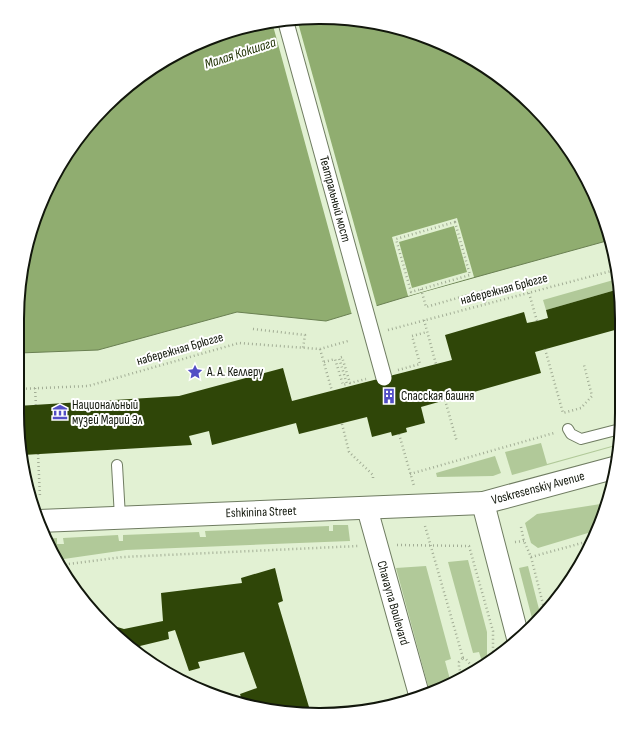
<svg xmlns="http://www.w3.org/2000/svg" width="639" height="732" viewBox="0 0 639 732" font-family="'Sofia Sans Condensed',sans-serif">
<style>
.green{fill:#b1c999}
.water{fill:#90ad70;stroke:#6a8052}
.pier{fill:#e2f1d3;fill-rule:evenodd}
.building{fill:#2f4608}
.lines{fill:none;stroke-linecap:round;stroke-linejoin:round}
.service-casing{stroke:#6f7c61;stroke-width:12}
.minor-casing{stroke:#6f7c61;stroke-width:22}
.tertiary-casing{stroke:#6f7c61;stroke-width:24}
.primary-casing{stroke:#6f7c61;stroke-width:24}
.path{stroke:#a2ad95;stroke-width:2.5;stroke-dasharray:1 3;stroke-linecap:butt}
.service{stroke:#fff;stroke-width:10}
.minor{stroke:#fff;stroke-width:20}
.tertiary{stroke:#fff;stroke-width:22}
.primary{stroke:#fff;stroke-width:22}
.pedestrian-bridge-casing{stroke:#6f7c61;stroke-width:17;stroke-linecap:butt}
.pedestrian-bridge{stroke:#fff;stroke-width:15}
.labels{text-anchor:middle;dominant-baseline:central;stroke-width:4;stroke-linejoin:round;paint-order:stroke}
.street-label{font-size:13px;fill:#12170c;stroke:#fff}
.poi-label{font-size:13px;fill:#12170c;stroke:#fff;text-anchor:start}
.water-label{font-size:14px;font-style:italic;fill:#223406;stroke:#fff}
.rim{fill:none;stroke:#12170c;stroke-width:2}
</style>
<rect width="100%" height="100%" fill="#e2f1d3"/>
<path class="green" d="M617 279 619 289 546 310 543 300Z
M541 443 547 464 619 444V445L512 475 505 452Z
M495 456 501 473 493 476 437 477 436 473Z
M607 503 598 530 538 548 531 543 525 523 537 514Z
M333 525H348L350 541 126 550 57 560 48 546 45 539 57 538V544H64L63 538 118 535 119 541H123V535L199 532 200 537H206L205 531 329 526V531H333Z
M468 560 487 632V662L483 665 479 652 473 653 448 562Z
M426 566 451 659 445 661 451 683 430 693 396 568Z
M528 566 541 617 534 626 519 568Z"/>
<path class="water" d="M340 18 398 27 453 48 504 80 547 120 582 168 606 222 610 240 422 292 326 321 237 312 98 350 19 353 23 261 57 168 92 120 135 80 222 33 280 20Z"/>
<path class="pier" d="M297 19 377 307 352 315 272 22 280 20Z
M457 218 474 277 408 296 392 237ZM454 226 467 272 412 288 399 242Z"/>
<path class="building" d="M619 289 621 299 622 328 535 352 541 373 421 407 425 423 406 428 407 432 392 436 391 432 372 437 367 417 299 434 296 423 212 445 209 431 189 436 192 445 23 455 17 406 179 396 283 368 292 401 452 360 445 335 524 312 527 323 537 321 548 318 546 310Z
M275 568 283 601 278 603 309 707 293 711 261 709 243 704 240 694 257 688 244 652 198 662 200 668 189 671 175 630 168 632 169 639 140 646 144 657 136 653 104 623 124 629 163 621 161 593 242 583 241 578Z"/>
<g class="lines">
<g class="service-casing">
<path id="service" d="M568 429 571 434 581 439 620 429
M117 465 120 517
M568 584 579 566"/>
</g>
<g class="minor-casing">
<path id="minor" d="M367 508 420 698"/>
</g>
<g class="tertiary-casing">
<path id="tertiary" d="M483 503 518 638"/>
</g>
<g class="primary-casing">
<path id="primary" d="M39 521 483 503 617 467"/>
</g>
<path class="path" d="M455 222 470 275 411 292 396 239Z
M421 289 426 307 482 291 486 304
M529 293 537 321
M424 320 436 364
M253 329 305 335 303 348
M388 330 615 270
M320 349 332 391
M545 349 563 413 581 408 592 396 584 365
M324 362 335 359 343 385 347 384 339 358 342 357 350 383 366 379
M398 370 420 364 412 336 427 332
M35 388 36 405
M18 389 88 386 239 343 320 349 348 341
M445 400 457 442
M342 424 349 452 373 475V481
M399 434 414 486
M38 454 40 497
M410 474 554 433
M425 526 463 658
M521 527 524 541 531 557 545 612
M515 542 524 541
M397 545 469 546 493 631V657
M531 557 593 540
M61 565 123 557 358 546
M463 658H465L470 664 473 673
M462 678 459 667V662L463 658"/>
<use href="#service" class="service"/>
<use href="#minor" class="minor"/>
<use href="#tertiary" class="tertiary"/>
<use href="#primary" class="primary"/>
<g class="pedestrian-bridge-casing">
<path id="pedestrian-bridge" d="M285 19 384 378"/>
</g>
<use href="#pedestrian-bridge" class="pedestrian-bridge"/>
</g>
<defs>
<g id="sight-bare" transform="scale(1.2)"><path d="M0-6L1.8-2.2L6-1.7L2.9 1.2L3.7 5.4L0 3.3L-3.7 5.4L-2.9 1.2L-6-1.7L-1.8-2.2Z" fill="#524ec5" stroke="#fff" stroke-width="2.5" paint-order="stroke"/></g>
<g id="building-bare" transform="scale(1.2)"><path d="M-4-6H4V6H1V3H-1V6H-4ZM-2.5-4.3h1.7v1.8h-1.7ZM.8-4.3h1.7v1.8H.8ZM-2.5-1h1.7V.8h-1.7ZM.8-1h1.7V.8H.8Z" fill="#524ec5" stroke="#fff" stroke-width="2.5" paint-order="stroke"/></g>
<g id="museum-bare" transform="scale(1.2)"><path d="M0-6L6-3V-2H-6V-3ZM-5-1h2V3h-2ZM-1-1h2V3h-2ZM3-1h2V3H3ZM-6 4H6V6H-6Z" fill="#524ec5" stroke="#fff" stroke-width="2.5" paint-order="stroke"/></g>
</defs>
<g fill-rule="evenodd">
<use href="#sight-bare" x="195" y="372"/>
<use href="#building-bare" x="389" y="396"/>
<use href="#museum-bare" x="60" y="412"/>
</g>
<g class="labels">
<g class="street-label">
<text transform="translate(335 199) rotate(75)">Театральный мост</text>
<text transform="translate(504 289) rotate(-15)">набережная Брюгге</text>
<text transform="translate(180 349) rotate(-16)">набережная Брюгге</text>
<text transform="translate(538 488) rotate(-15)">Voskresenskiy Avenue</text>
<text transform="translate(261 512) rotate(-2)">Eshkinina Street</text>
<text transform="translate(393 603) rotate(74)">Chavayna Boulevard</text>
</g>
<g class="poi-label">
<text x="207" y="372">А. А. Келлеру</text>
<text x="401" y="396">Спасская башня</text>
<text x="72" y="405">Национальный<tspan x="72" dy="15">музей Марий Эл</tspan></text>
</g>
<g class="water-label">
<text transform="translate(240 53) rotate(-18)">Малая Кокшага</text>
</g>
</g>
<path d="M0 0H639V732H0ZM319 24H320A295 295 0 0 1 615 319V413A295 295 0 0 1 320 708H319A295 295 0 0 1 24 413V319A295 295 0 0 1 319 24Z" fill="#fff" fill-rule="evenodd"/>
<path class="rim" d="M319 24H320A295 295 0 0 1 615 319V413A295 295 0 0 1 320 708H319A295 295 0 0 1 24 413V319A295 295 0 0 1 319 24Z"/>
</svg>
